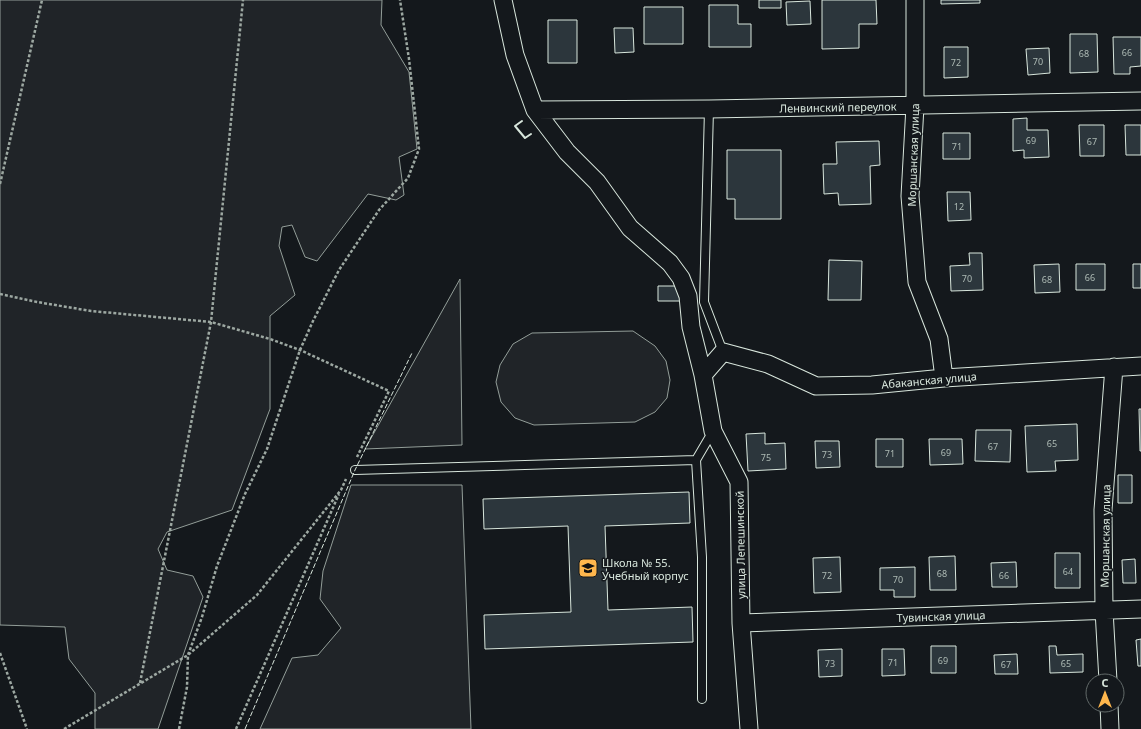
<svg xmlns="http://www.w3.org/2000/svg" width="1141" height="729" viewBox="0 0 1141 729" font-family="'Noto Sans',sans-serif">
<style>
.green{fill:#202428;stroke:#939e99}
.building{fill:#2c363c;stroke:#d8e6dc}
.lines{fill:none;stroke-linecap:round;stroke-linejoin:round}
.service-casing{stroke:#d8e6dc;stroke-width:10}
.minor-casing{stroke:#d8e6dc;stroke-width:19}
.path{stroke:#9da8a2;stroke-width:2.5;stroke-dasharray:3 2;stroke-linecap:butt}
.service{stroke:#14181c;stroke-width:8}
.minor{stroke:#14181c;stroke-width:17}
.fence{stroke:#d8e6dc;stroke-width:1;stroke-dasharray:5 2;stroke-linecap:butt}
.wall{stroke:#d8e6dc;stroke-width:2}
.labels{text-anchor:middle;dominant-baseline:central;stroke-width:3;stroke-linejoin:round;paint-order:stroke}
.number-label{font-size:9px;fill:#adbab4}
.street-label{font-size:11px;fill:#d8e6dc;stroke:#14181c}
.poi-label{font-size:11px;fill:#d8e6dc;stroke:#14181c;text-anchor:start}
</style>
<rect width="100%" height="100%" fill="#14181c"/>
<path class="green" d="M0 0H382L381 25 409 72 417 149 399 157 404 195 396 200 368 194 317 261 305 257 292 225 282 227 279 246 295 295 270 316V409L232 510 167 532 158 549 167 570 193 576 203 597 158 729H95V693L69 659 65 627 0 625Z
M460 279 462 445 365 449Z
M633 331 655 346 666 361 670 380 667 398 655 412 635 422 534 425 515 418 501 402 496 382 500 365 513 344 532 333Z
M351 485H462L471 729H260L292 658 318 655 341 628 320 599 323 571Z"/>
<path class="building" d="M759 0H781V8H759Z
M822 0H876L877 24H859V48L822 49Z
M941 0H980V3L941 4Z
M810 1 811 24 787 25 786 2Z
M709 5H738V24H751V47H709Z
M644 7H683V44H644Z
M548 20H577V63H548Z
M614 28H633L634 52 615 53Z
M1070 34H1097L1098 72 1070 73Z
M1113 37H1141V66L1130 67V74H1114Z
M944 47H968V77L944 78Z
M1049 48 1050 73 1028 75 1026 49Z
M1027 118V130H1048L1049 157 1024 158V150L1013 151V119Z
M1079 125H1104V156H1080Z
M1125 125H1141V155H1126Z
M943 133H970V159H943Z
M879 141 880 165 870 166 871 204 839 205 838 193 824 194 823 164H837L836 142Z
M727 150H781V219H735V199H727Z
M947 192H970L971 220 948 221Z
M969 253H982L983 290 951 291 950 266 970 265Z
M829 260 862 261 861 300H828Z
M1059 264 1060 292 1035 293 1034 265Z
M1076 264H1105V290H1076Z
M1133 264H1141V288H1133Z
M658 286H681V301H658Z
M1139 409H1141V451H1140Z
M1077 424 1078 460 1055 461 1056 471 1027 472 1025 426Z
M976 430H1011L1010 462 975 461Z
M765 433V444L785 443 786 469 748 471 746 434Z
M876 439H903V467H876Z
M929 439H962L963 464 930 465Z
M815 441H839L840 467 816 468Z
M1118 475H1132V503H1118Z
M689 492 690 523 605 526 608 610 692 607 693 642 485 649 484 615 571 612 568 526 484 529 483 499Z
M1055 553H1080V588H1055Z
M955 556 956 590H930L929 557Z
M840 557 841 592 814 593 813 558Z
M1135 559 1136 583H1123L1122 560Z
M1016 562 1017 587H992L991 563Z
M915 567V597H894V590H880V568Z
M1141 639V666H1138L1136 640Z
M931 646H956V673H931Z
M1049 646H1056L1057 655 1083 654V672L1050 673Z
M842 649V676L819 677 818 650Z
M882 649H904L905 675 882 676Z
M1017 654 1018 674H995L994 655Z"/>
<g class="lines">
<g class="service-casing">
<path id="service" d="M709 109 704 302 723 352
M696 460 702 557V699
M355 470 696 460 713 431"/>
</g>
<g class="minor-casing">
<path id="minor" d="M503 0 515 55 535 110 567 152 597 182 630 228 670 263 681 278 688 296 691 327 703 375
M915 0V106L910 196 917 282 939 339 944 378
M535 110 709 109 1141 101
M741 623 1141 609
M1108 681 1104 610 1103 510 1114 367
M1109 705 1110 729
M749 729 741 623 739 482 713 431 703 375 723 352 768 364 816 386 872 385 944 378 1141 366"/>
</g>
<path class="path" d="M0 184 42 0
M0 294 37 302 91 311 211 322 270 339 300 350 389 391 357 457
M0 653 27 729
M140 683 211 322 243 0
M64 729 188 655 257 595 341 490 346 479
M179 729 187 687 188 655 202 617 217 566 245 494 267 449 300 350 313 321 339 270 379 210 408 178 419 149 409 59 400 0
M236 729 339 494"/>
<use href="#service" class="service"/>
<use href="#minor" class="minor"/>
<path class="fence" d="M245 729 355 470 412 353"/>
<path class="wall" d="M522 121 515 126 525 138 531 134"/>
</g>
<defs>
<g id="school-square" transform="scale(1)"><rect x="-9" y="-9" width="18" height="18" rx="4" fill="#ffb74d" stroke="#14181c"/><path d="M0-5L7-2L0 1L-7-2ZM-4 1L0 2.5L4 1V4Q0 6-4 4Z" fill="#111"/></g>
</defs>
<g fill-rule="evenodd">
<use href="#school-square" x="588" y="568"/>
</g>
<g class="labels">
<g class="number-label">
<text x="1127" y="52">66</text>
<text x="1084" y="53">68</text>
<text x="1038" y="61">70</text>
<text x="956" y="62">72</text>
<text x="1031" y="140">69</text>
<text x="1092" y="141">67</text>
<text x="957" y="146">71</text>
<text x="959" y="206">12</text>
<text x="1090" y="277">66</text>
<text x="967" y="278">70</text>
<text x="1047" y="279">68</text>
<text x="1052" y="443">65</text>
<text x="993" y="446">67</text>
<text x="946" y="452">69</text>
<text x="890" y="453">71</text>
<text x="827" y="454">73</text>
<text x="766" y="457">75</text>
<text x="1068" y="571">64</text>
<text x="942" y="573">68</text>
<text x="827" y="575">72</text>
<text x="1004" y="575">66</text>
<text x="898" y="579">70</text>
<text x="943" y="660">69</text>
<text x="893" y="662">71</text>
<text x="830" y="663">73</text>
<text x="1066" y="663">65</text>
<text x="1006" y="664">67</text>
</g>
<g class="street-label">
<text transform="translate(838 107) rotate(-1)">Ленвинский переулок</text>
<text transform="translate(913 155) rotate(-88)">Моршанская улица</text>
<text transform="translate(929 380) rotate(-5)">Абаканская улица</text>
<text transform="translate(1105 536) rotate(-89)">Моршанская улица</text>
<text transform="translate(740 545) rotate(-91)">улица Лепешинской</text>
<text transform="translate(941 616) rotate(-2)">Тувинская улица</text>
</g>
<g class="poi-label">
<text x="602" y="562">Школа № 55.<tspan x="602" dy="13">Учебный корпус</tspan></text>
</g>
</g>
<g transform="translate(1105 693)"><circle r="19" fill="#14181c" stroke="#626a69"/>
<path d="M0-3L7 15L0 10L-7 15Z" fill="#ffb74d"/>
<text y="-6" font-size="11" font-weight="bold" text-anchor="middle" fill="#d8e6dc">С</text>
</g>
</svg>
